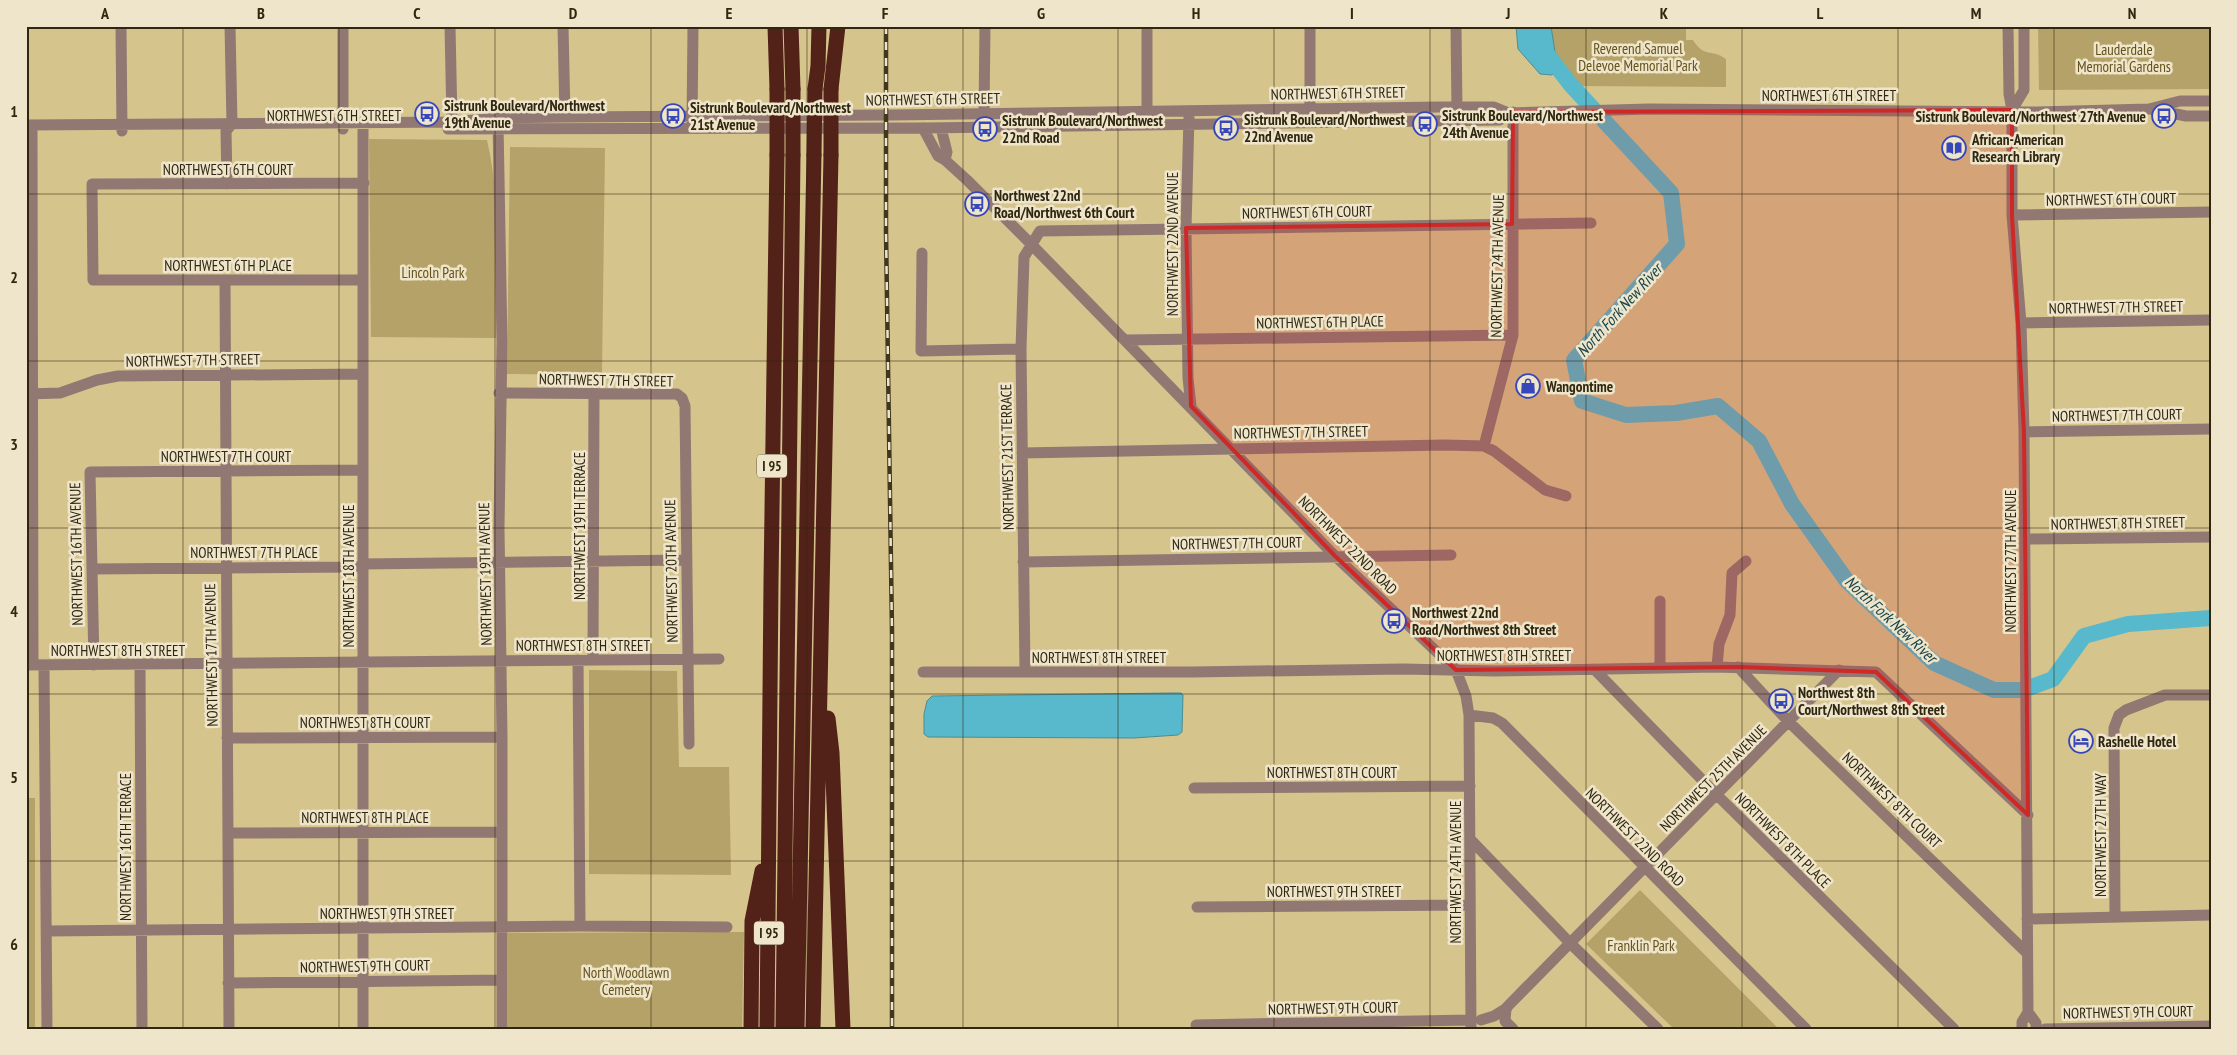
<svg xmlns="http://www.w3.org/2000/svg" width="2237" height="1055" viewBox="0 0 2237 1055" font-family="'PT Sans Narrow',sans-serif">
<style>
.green{fill:#b5a268}
.water{fill:#57b9cb;stroke:#4b8d93}
.lines{fill:none;stroke-linecap:round;stroke-linejoin:round}
.river{stroke:#57b9cb;stroke-width:16}
.minor{stroke:#927873;stroke-width:11}
.highway{stroke:#522219;stroke-width:15}
.rail-casing{stroke:#40371e;stroke-width:4.5}
.rail{stroke:#eee5ca;stroke-width:2.5;stroke-dasharray:8;stroke-linecap:butt}
.highway-bridge{stroke:#522219;stroke-width:15}
.marked{fill:#ce2827;fill-opacity:0.2;stroke:#ce2827;stroke-width:4;stroke-linejoin:round}
.grid{fill:none;stroke:#2f2711;stroke-width:1;stroke-opacity:0.55}
.labels{text-anchor:middle;dominant-baseline:central;stroke-width:5;stroke-linejoin:round;paint-order:stroke}
.shield{fill:#eee5ca;stroke:#686048;stroke-width:1}
.shield-label{font-size:14px;font-weight:bold;fill:#2f2711}
.park-label{font-size:15px;fill:#63521c;stroke:#eee5ca}
.street-label{font-size:15px;fill:#2f2711;stroke:#eee5ca}
.poi-label{font-size:15px;font-weight:bold;fill:#2f2711;stroke:#eee5ca;text-anchor:start}
.water-label{font-size:16px;font-style:italic;fill:#16434b;stroke:#eee5ca}
.neatline{fill:none;stroke:#2f2711;stroke-width:2}
.grid-label{font-size:16px;text-anchor:middle;font-weight:bold;fill:#2f2711}
</style>
<rect width="100%" height="100%" fill="#d6c48d"/>
<path class="green" d="M1551 26H1686V40H1693C1705 59 1711 48 1726 59V87L1576 86 1555 52Z
M2038 26H2211V89L2039 90Z
M369 139 487 140C502 204 496 273 496 338L371 337Z
M510 147 605 148 602 375 507 374Z
M589 670 677 671 679 767H729L731 875 589 874Z
M26 798H35V1029H26Z
M1640 890 1779 1029H1674L1586 944Z
M744 932 742 1029H508V933Z"/>
<path class="water" d="M1516 26H1551L1555 52 1563 64 1552 75 1540 74 1518 49Z
M1171 693H1181L1183 695 1182 732 1178 735 1134 738 928 737 924 734V714L927 701 932 696Z"/>
<g class="lines">
<path class="river" d="M1541 26 1544 50 1570 84 1671 193 1677 244 1574 360 1582 401 1626 415 1676 413 1718 406 1759 441 1792 504 1847 581 1934 663 1994 690H2023L2053 679 2084 636 2128 624 2211 618"/>
<path class="minor" d="M121 26 122 131
M343 26V129
M450 26 452 122
M563 26 565 117
M1456 26 1457 112
M2008 26 2009 94 2012 110V215L2021 323 2024 432 2028 1012 2022 1022V1029
M2151 109 2186 116H2211
M2012 110 2024 90V26
M984 113 985 26
M1310 114V26
M1147 117V26
M1189 117 1186 228 1188 378 1191 406
M363 123V1029
M498 123 502 342 499 527 502 737V1029
M692 124 693 26
M26 125 452 122 498 118 565 117 892 115 1439 107H1494L1509 113 1649 109 2038 112 2149 109 2180 101H2211
M32 125 33 665
M923 128 938 156 945 160 967 180 1031 244 1335 556 1456 670 1466 696 1469 715 1471 1029
M941 128 947 152 945 160
M448 129 923 128 1500 120 1509 113
M227 184 226 131 232 124 230 26
M2012 215 2211 212
M922 253 921 351 1021 349
M225 280 229 1029
M363 280H93L92 184 364 183
M2021 323 2211 320
M1127 340 1513 335
M499 393 677 394 682 398 685 406 689 744
M26 394 60 393 97 380 118 376 362 374
M2024 432 2211 429
M1484 446 1513 335V112
M1022 453 1445 445 1484 446 1494 451 1545 490 1566 496
M2025 539 2211 537
M1023 562 1451 555
M92 569 356 567 363 564 685 560
M1660 601V667
M578 660 580 926
M593 660 594 392
M26 665 719 659
M44 665 47 1029
M94 665 90 472 363 470
M140 666 142 1029
M1717 667 1719 644 1730 615 1732 573 1746 561
M1738 667 1789 722 2027 953
M1594 669 1717 795 1954 1029
M1025 671 1021 349 1024 257 1040 231 1591 223
M923 672H1193L1403 669 1494 671 1717 667 1876 672 2028 815
M1469 715 1493 718 1502 723 1806 1029
M227 738 502 737
M1194 788 1470 786
M228 833 502 832
M1471 840 1570 943 1658 1029
M1197 907 1470 905
M2115 916 2114 728 2119 715 2126 710 2165 695H2211
M2027 919 2211 915
M47 931 580 926 727 927
M228 983 502 980
M2028 1012 2036 1023V1029
M1481 1020 1494 1016 1507 1008
M1196 1025 1471 1020
M1513 1029 1505 1021 1506 1008 1839 670
M2045 1029 2211 1026"/>
<path class="highway" d="M775 26 777 89
M791 26 793 89
M815 89 818 66 819 26
M831 89 838 26
M828 718 832 753 843 1029
M751 1029 752 921 762 871
M767 1029 771 582 777 155
M783 1029 793 155
M797 1029 814 155
M813 1029 831 155"/>
<g class="rail-casing">
<path id="rail" d="M886 26V232L892 631V1029"/>
</g>
<use href="#rail" class="rail"/>
<path class="highway-bridge" d="M777 89V155
M793 89V155
M814 155 815 89
M831 155V89"/>
</g>
<path class="marked" d="M2012 110V215L2024 432 2028 815 1876 672 1738 667 1456 670 1335 556 1191 406 1186 228 1512 224 1513 112Z"/>
<path class="grid" d="M183 26V1029M339 26V1029M495 26V1029M651 26V1029M807 26V1029M963 26V1029M1118 26V1029M1274 26V1029M1430 26V1029M1586 26V1029M1742 26V1029M1898 26V1029M2054 26V1029M26 194H2211M26 361H2211M26 528H2211M26 694H2211M26 861H2211"/>
<defs>
<g id="bus-ring" transform="scale(1.25)"><circle r="9.5" fill="#eee5ca" stroke="#3746b8" stroke-width="1.5"/><path d="M-5-6H5V4H4V6H2V4H-2V6H-4V4H-5ZM-3.5-4V0h7V-4ZM-3.5 1.2v1.5H-2V1.2ZM2 1.2v1.5H3.5V1.2Z" fill="#3746b8"/></g>
<g id="library-ring" transform="scale(1.25)"><circle r="9.5" fill="#eee5ca" stroke="#3746b8" stroke-width="1.5"/><path d="M-6-4Q-3-5.5-.7-3.5V5Q-3 3-6 4ZM6-4Q3-5.5 .7-3.5V5Q3 3 6 4Z" fill="#3746b8"/></g>
<g id="shop-ring" transform="scale(1.25)"><circle r="9.5" fill="#eee5ca" stroke="#3746b8" stroke-width="1.5"/><path d="M-5-2.5h2.3a2.7 3.5 0 0 1 5.4 0H5L5.5 6h-11ZM-1.5-2.5h3a1.5 2.3 0 0 0-3 0Z" fill="#3746b8"/></g>
<g id="hotel-ring" transform="scale(1.25)"><circle r="9.5" fill="#eee5ca" stroke="#3746b8" stroke-width="1.5"/><path d="M-6-4.5h1.5V1H6V5H4.5V3h-9V5H-6ZM-4 0a1.8 1.8 0 1 1 3.6 0ZM.5 0V-2.5h3Q6-2.5 6 0Z" fill="#3746b8"/></g>
</defs>
<g fill-rule="evenodd">
<use href="#bus-ring" x="427" y="114"/>
<use href="#bus-ring" x="673" y="116"/>
<use href="#bus-ring" x="2164" y="116"/>
<use href="#bus-ring" x="1425" y="124"/>
<use href="#bus-ring" x="1226" y="128"/>
<use href="#bus-ring" x="985" y="129"/>
<use href="#library-ring" x="1954" y="148"/>
<use href="#bus-ring" x="977" y="204"/>
<use href="#shop-ring" x="1528" y="386"/>
<use href="#bus-ring" x="1394" y="621"/>
<use href="#bus-ring" x="1781" y="701"/>
<use href="#hotel-ring" x="2081" y="741"/>
</g>
<g class="labels">
<g class="shield">
<rect x="757" y="454.5" width="30" height="23" rx="4"/>
<rect x="754" y="921.5" width="30" height="23" rx="4"/>
</g>
<g class="shield-label">
<text x="772" y="466">I 95</text>
<text x="769" y="933">I 95</text>
</g>
<g class="park-label">
<text x="1638" y="48">Reverend Samuel<tspan x="1638" dy="17">Delevoe Memorial Park</tspan></text>
<text x="2124" y="49">Lauderdale<tspan x="2124" dy="17">Memorial Gardens</tspan></text>
<text x="433" y="272">Lincoln Park</text>
<text x="1641" y="945">Franklin Park</text>
<text x="626" y="972">North Woodlawn<tspan x="626" dy="17">Cemetery</tspan></text>
</g>
<g class="street-label">
<text transform="translate(1338 93) rotate(-1)">NORTHWEST 6TH STREET</text>
<text x="1829" y="95">NORTHWEST 6TH STREET</text>
<text transform="translate(933 99) rotate(-1)">NORTHWEST 6TH STREET</text>
<text x="334" y="115">NORTHWEST 6TH STREET</text>
<text x="228" y="169">NORTHWEST 6TH COURT</text>
<text transform="translate(2111 199) rotate(-1)">NORTHWEST 6TH COURT</text>
<text transform="translate(1307 212) rotate(-1)">NORTHWEST 6TH COURT</text>
<text transform="translate(1172 244) rotate(-90)">NORTHWEST 22ND AVENUE</text>
<text x="228" y="265">NORTHWEST 6TH PLACE</text>
<text transform="translate(1497 266) rotate(-89)">NORTHWEST 24TH AVENUE</text>
<text transform="translate(2116 307) rotate(-1)">NORTHWEST 7TH STREET</text>
<text transform="translate(1320 322) rotate(-1)">NORTHWEST 6TH PLACE</text>
<text transform="translate(193 360) rotate(-1)">NORTHWEST 7TH STREET</text>
<text transform="translate(606 380) rotate(1)">NORTHWEST 7TH STREET</text>
<text transform="translate(2117 415) rotate(-1)">NORTHWEST 7TH COURT</text>
<text transform="translate(1301 432) rotate(-1)">NORTHWEST 7TH STREET</text>
<text x="226" y="456">NORTHWEST 7TH COURT</text>
<text transform="translate(1007 457) rotate(-91)">NORTHWEST 21ST TERRACE</text>
<text transform="translate(2118 523) rotate(-1)">NORTHWEST 8TH STREET</text>
<text transform="translate(579 526) rotate(-90)">NORTHWEST 19TH TERRACE</text>
<text transform="translate(1237 543) rotate(-1)">NORTHWEST 7TH COURT</text>
<text transform="translate(1348 545) rotate(45)">NORTHWEST 22ND ROAD</text>
<text x="254" y="552">NORTHWEST 7TH PLACE</text>
<text transform="translate(76 554) rotate(-91)">NORTHWEST 16TH AVENUE</text>
<text transform="translate(2010 561) rotate(-90)">NORTHWEST 27TH AVENUE</text>
<text transform="translate(671 571) rotate(-91)">NORTHWEST 20TH AVENUE</text>
<text transform="translate(485 574) rotate(-91)">NORTHWEST 19TH AVENUE</text>
<text transform="translate(348 576) rotate(-90)">NORTHWEST 18TH AVENUE</text>
<text x="583" y="645">NORTHWEST 8TH STREET</text>
<text x="118" y="650">NORTHWEST 8TH STREET</text>
<text transform="translate(211 655) rotate(-91)">NORTHWEST 17TH AVENUE</text>
<text x="1504" y="655">NORTHWEST 8TH STREET</text>
<text x="1099" y="657">NORTHWEST 8TH STREET</text>
<text x="365" y="722">NORTHWEST 8TH COURT</text>
<text x="1332" y="772">NORTHWEST 8TH COURT</text>
<text transform="translate(1713 778) rotate(-45)">NORTHWEST 25TH AVENUE</text>
<text transform="translate(1892 800) rotate(44)">NORTHWEST 8TH COURT</text>
<text x="365" y="817">NORTHWEST 8TH PLACE</text>
<text transform="translate(2100 835) rotate(-90)">NORTHWEST 27TH WAY</text>
<text transform="translate(1635 837) rotate(45)">NORTHWEST 22ND ROAD</text>
<text transform="translate(1783 840) rotate(45)">NORTHWEST 8TH PLACE</text>
<text transform="translate(125 847) rotate(-90)">NORTHWEST 16TH TERRACE</text>
<text transform="translate(1455 872) rotate(-90)">NORTHWEST 24TH AVENUE</text>
<text x="1334" y="891">NORTHWEST 9TH STREET</text>
<text x="387" y="913">NORTHWEST 9TH STREET</text>
<text transform="translate(365 966) rotate(-1)">NORTHWEST 9TH COURT</text>
<text transform="translate(1333 1008) rotate(-1)">NORTHWEST 9TH COURT</text>
<text transform="translate(2128 1012) rotate(-1)">NORTHWEST 9TH COURT</text>
</g>
<g class="poi-label">
<text x="444" y="105">Sistrunk Boulevard/Northwest<tspan x="444" dy="17">19th Avenue</tspan></text>
<text x="690" y="107">Sistrunk Boulevard/Northwest<tspan x="690" dy="17">21st Avenue</tspan></text>
<text x="1442" y="115">Sistrunk Boulevard/Northwest<tspan x="1442" dy="17">24th Avenue</tspan></text>
<text x="2146" y="116" text-anchor="end">Sistrunk Boulevard/Northwest 27th Avenue</text>
<text x="1244" y="119">Sistrunk Boulevard/Northwest<tspan x="1244" dy="17">22nd Avenue</tspan></text>
<text x="1002" y="120">Sistrunk Boulevard/Northwest<tspan x="1002" dy="17">22nd Road</tspan></text>
<text x="1972" y="139">African-American<tspan x="1972" dy="17">Research Library</tspan></text>
<text x="994" y="195">Northwest 22nd<tspan x="994" dy="17">Road/Northwest 6th Court</tspan></text>
<text x="1546" y="386">Wangontime</text>
<text x="1412" y="612">Northwest 22nd<tspan x="1412" dy="17">Road/Northwest 8th Street</tspan></text>
<text x="1798" y="692">Northwest 8th<tspan x="1798" dy="17">Court/Northwest 8th Street</tspan></text>
<text x="2098" y="741">Rashelle Hotel</text>
</g>
<g class="water-label">
<text transform="translate(1619 310) rotate(-48)">North Fork New River</text>
<text transform="translate(1891 619) rotate(43)">North Fork New River</text>
</g>
</g>
<rect width="2237" height="1055" fill="none" stroke="#eee5ca" stroke-width="55"/>
<rect x="28" y="28" width="2182" height="1000" class="neatline"/>
<g class="grid-label">
<text x="105" y="19">A</text>
<text x="261" y="19">B</text>
<text x="417" y="19">C</text>
<text x="573" y="19">D</text>
<text x="729" y="19">E</text>
<text x="885" y="19">F</text>
<text x="1041" y="19">G</text>
<text x="1196" y="19">H</text>
<text x="1352" y="19">I</text>
<text x="1508" y="19">J</text>
<text x="1664" y="19">K</text>
<text x="1820" y="19">L</text>
<text x="1976" y="19">M</text>
<text x="2132" y="19">N</text>
<text x="14" y="117">1</text>
<text x="14" y="283">2</text>
<text x="14" y="450">3</text>
<text x="14" y="617">4</text>
<text x="14" y="783">5</text>
<text x="14" y="950">6</text>
</g>
</svg>
